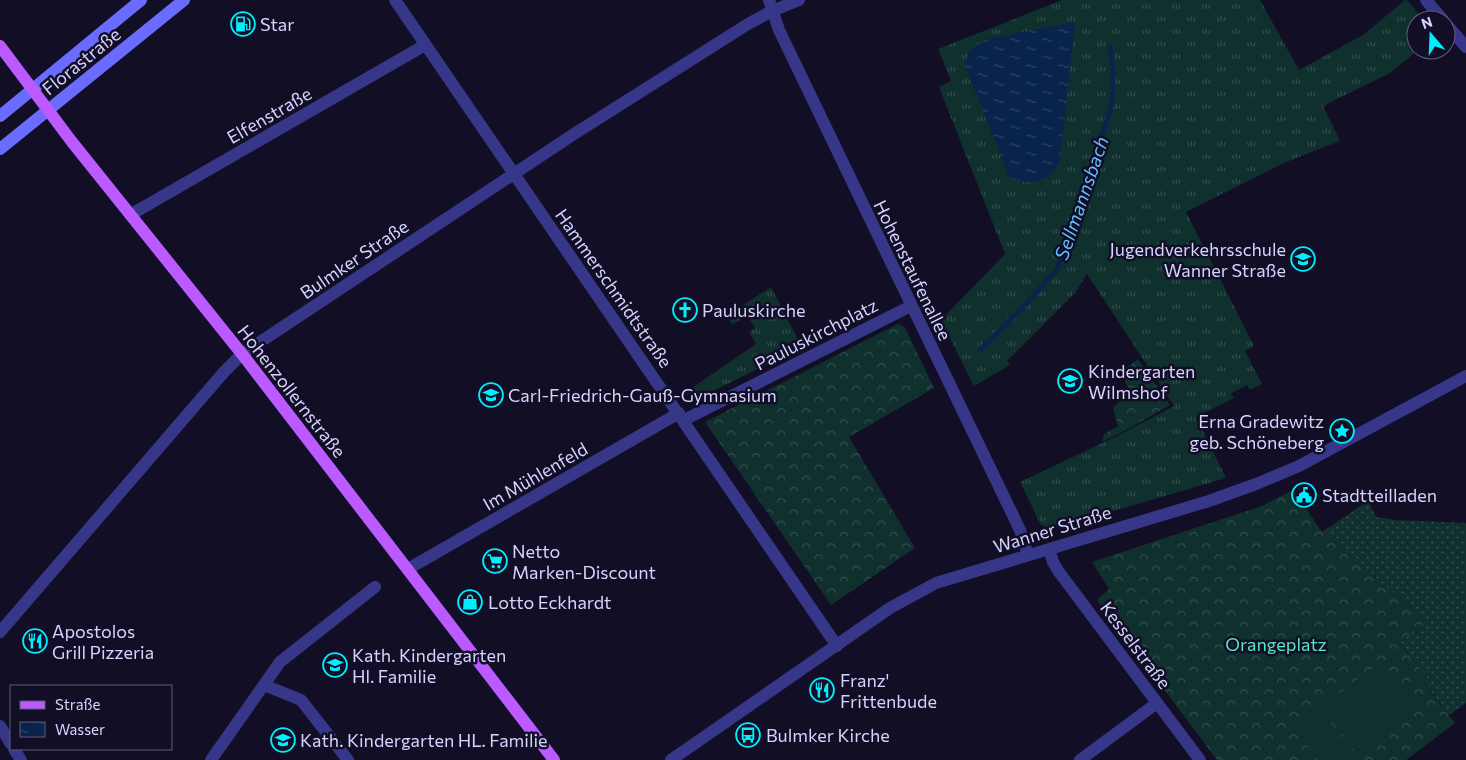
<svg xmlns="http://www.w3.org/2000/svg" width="1466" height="760" viewBox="0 0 1466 760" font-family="Commissioner,sans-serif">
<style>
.grass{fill:url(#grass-tufts)}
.forest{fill:url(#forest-crowns)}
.garden{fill:url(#garden-dots)}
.pitch{fill:#10302e}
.water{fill:url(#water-ripples)}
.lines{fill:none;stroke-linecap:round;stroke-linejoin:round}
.stream{stroke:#09244a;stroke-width:5}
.minor{stroke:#363788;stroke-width:12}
.secondary{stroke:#6a6cff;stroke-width:12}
.primary{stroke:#ba5aff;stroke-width:12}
.labels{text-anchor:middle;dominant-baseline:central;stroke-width:5;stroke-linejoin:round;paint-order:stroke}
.poi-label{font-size:18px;fill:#d6d3ff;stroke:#110e26;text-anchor:start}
.street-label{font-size:18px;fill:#d6d3ff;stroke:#110e26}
.park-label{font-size:18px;fill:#58e6bc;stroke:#110e26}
.water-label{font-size:19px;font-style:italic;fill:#61bdff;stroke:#110e26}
</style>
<defs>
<pattern id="grass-tufts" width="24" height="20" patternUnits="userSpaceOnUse" patternTransform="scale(1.25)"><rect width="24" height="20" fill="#10302e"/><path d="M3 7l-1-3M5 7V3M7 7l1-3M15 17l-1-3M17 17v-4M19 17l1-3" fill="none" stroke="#324d4d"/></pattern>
<pattern id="forest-crowns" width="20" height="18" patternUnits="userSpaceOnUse" patternTransform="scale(1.25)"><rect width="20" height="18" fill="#10302e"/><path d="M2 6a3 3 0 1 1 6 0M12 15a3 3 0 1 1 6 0" fill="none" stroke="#324d4d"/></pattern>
<pattern id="garden-dots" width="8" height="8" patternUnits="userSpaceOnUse" patternTransform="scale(1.25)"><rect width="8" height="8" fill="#10302e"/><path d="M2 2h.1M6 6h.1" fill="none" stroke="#324d4d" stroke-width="1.8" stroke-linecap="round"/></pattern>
<pattern id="water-ripples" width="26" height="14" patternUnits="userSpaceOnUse" patternTransform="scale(1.25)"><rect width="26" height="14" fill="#09244a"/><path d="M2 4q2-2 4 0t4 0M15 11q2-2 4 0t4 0" fill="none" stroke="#2c4365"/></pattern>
</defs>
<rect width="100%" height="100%" fill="#110e26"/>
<path class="grass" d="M1062 0H1260L1299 70 1363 35 1405 0H1407L1423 20H1416V50H1418L1390 73 1323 106 1340 141 1286 162 1186 212 1254 346 1245 351 1262 384 1250 390 1247 385 1231 393 1234 398 1196 417 1226 478 1052 529 1041 525 1020 482 1117 436 1174 406 1087 274 1075 293 1007 361 1010 365 974 386 941 320 1005 254 939 87 951 81 938 49Z
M771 287 802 347 699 398 691 397 683 389 689 390 756 344 749 332 755 328 747 315 732 325 727 316Z"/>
<path class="forest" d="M898 324 905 327 934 388 849 437 915 548 831 605 705 422Z
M1138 359 1170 405 1130 428 1102 442 1104 434 1118 426 1113 408 1129 389 1120 373Z
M1293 490 1322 532 1428 622 1399 642 1429 679 1424 683 1455 723 1406 760H1217L1097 600 1109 589 1092 562 1262 506Z"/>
<path class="garden" d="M1368 501 1376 517 1396 520 1466 523V703L1449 715 1424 682 1428 679 1399 641 1428 622 1322 532Z"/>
<path class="pitch" d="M1382 661 1418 708 1357 754 1321 707Z
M1319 708 1355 756 1349 760H1318L1293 727Z"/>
<path class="water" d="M1075 22 1060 161C1048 184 1032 185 1010 179L965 66 968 52 986 39Z"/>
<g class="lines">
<path class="stream" d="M980 350 1021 309 1055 272 1072 235 1112 103 1113 72 1110 46"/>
<path class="minor" d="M395 0 837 646
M769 0 779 30 1020 530 1028 555
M1426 0 1443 20
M1446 24 1466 47
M130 215 425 45
M684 420 911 306
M1049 549 1053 562 1059 572 1200 760
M408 569 679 413
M0 632 224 372 242 354 574 134 748 24 772 11 799 0
M264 685 301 700 348 760
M0 726 11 744
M14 749 21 760
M211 760 280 662 375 587
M671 760 890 608 936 583 1209 501 1256 484 1299 466 1466 376
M1080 760 1157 703"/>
<path class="secondary" d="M0 116 141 0
M0 149 184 0"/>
<path class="primary" d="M0 46 72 142 242 354 554 760"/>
</g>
<defs>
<g id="fuel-ring" transform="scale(1.25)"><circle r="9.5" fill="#110e26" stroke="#00effe" stroke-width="1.5"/><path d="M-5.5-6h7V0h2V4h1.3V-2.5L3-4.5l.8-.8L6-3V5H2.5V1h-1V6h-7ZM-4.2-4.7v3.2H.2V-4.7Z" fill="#00effe"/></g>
<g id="school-ring" transform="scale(1.25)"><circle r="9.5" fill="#110e26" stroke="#00effe" stroke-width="1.5"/><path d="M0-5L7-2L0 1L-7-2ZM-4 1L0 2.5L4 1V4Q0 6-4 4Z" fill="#00effe"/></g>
<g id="church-ring" transform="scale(1.25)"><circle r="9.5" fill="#110e26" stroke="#00effe" stroke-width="1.5"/><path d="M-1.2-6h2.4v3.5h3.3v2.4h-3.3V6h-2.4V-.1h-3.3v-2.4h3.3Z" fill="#00effe"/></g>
<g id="sight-ring" transform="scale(1.25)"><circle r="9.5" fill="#110e26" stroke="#00effe" stroke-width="1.5"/><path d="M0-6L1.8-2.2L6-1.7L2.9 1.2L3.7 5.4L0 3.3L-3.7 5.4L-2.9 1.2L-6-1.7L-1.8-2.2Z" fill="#00effe"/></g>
<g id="civic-ring" transform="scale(1.25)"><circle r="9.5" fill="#110e26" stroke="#00effe" stroke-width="1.5"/><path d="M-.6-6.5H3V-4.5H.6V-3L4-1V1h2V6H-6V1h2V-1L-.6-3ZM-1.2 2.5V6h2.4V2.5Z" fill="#00effe"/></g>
<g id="supermarket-ring" transform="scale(1.25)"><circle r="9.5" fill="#110e26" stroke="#00effe" stroke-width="1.5"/><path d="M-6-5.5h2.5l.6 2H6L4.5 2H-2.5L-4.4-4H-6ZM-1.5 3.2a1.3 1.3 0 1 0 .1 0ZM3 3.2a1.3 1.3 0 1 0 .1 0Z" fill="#00effe"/></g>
<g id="shop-ring" transform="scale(1.25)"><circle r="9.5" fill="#110e26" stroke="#00effe" stroke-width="1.5"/><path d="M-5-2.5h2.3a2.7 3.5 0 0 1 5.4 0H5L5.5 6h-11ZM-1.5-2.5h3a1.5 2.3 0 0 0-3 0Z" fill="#00effe"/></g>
<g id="restaurant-ring" transform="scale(1.25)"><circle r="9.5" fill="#110e26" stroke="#00effe" stroke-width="1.5"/><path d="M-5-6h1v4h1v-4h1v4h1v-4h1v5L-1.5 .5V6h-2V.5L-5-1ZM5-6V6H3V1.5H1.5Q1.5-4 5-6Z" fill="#00effe"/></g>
<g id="bus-ring" transform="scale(1.25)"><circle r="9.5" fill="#110e26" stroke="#00effe" stroke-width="1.5"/><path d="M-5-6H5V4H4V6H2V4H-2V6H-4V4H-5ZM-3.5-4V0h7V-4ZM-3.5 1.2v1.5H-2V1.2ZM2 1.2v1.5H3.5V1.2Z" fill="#00effe"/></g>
</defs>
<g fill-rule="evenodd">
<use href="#fuel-ring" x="243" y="24"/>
<use href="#school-ring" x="1303" y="259"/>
<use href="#church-ring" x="685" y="310"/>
<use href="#school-ring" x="1070" y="381"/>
<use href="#school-ring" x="491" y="395"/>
<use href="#sight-ring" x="1342" y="431"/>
<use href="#civic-ring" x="1304" y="495"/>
<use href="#supermarket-ring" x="495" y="561"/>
<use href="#shop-ring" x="470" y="602"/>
<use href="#restaurant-ring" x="35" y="641"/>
<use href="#school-ring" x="335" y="665"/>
<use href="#restaurant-ring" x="822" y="690"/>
<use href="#bus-ring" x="748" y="735"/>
<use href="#school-ring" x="283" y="740"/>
</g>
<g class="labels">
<g class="poi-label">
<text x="260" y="24">Star</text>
<text x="1286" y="249" text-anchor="end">Jugendverkehrsschule<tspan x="1286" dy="21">Wanner Straße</tspan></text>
<text x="702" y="310">Pauluskirche</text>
<text x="1088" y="371">Kindergarten<tspan x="1088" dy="21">Wilmshof</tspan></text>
<text x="508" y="395">Carl-Friedrich-Gauß-Gymnasium</text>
<text x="1324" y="421" text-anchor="end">Erna Gradewitz<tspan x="1324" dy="21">geb. Schöneberg</tspan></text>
<text x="1322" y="495">Stadtteilladen</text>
<text x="512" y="551">Netto<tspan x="512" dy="21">Marken-Discount</tspan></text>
<text x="488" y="602">Lotto Eckhardt</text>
<text x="52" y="631">Apostolos<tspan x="52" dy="21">Grill Pizzeria</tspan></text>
<text x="352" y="655">Kath. Kindergarten<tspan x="352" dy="21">Hl. Familie</tspan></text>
<text x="840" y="680">Franz'<tspan x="840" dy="21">Frittenbude</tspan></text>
<text x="766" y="735">Bulmker Kirche</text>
<text x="300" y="740">Kath. Kindergarten HL. Familie</text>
</g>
<g class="street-label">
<text transform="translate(81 61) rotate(-39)">Florastraße</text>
<text transform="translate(269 115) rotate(-30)">Elfenstraße</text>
<text transform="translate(354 259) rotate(-34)">Bulmker Straße</text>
<text transform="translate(913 270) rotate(64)">Hohenstaufenallee</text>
<text transform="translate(614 288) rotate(55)">Hammerschmidtstraße</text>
<text transform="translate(816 334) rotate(-27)">Pauluskirchplatz</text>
<text transform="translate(292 391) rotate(52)">Hohenzollernstraße</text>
<text transform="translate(535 476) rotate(-30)">Im Mühlenfeld</text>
<text transform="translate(1052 529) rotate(-17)">Wanner Straße</text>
<text transform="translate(1136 645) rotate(53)">Kesselstraße</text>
</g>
<g class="park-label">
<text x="1276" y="644">Orangeplatz</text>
</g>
<g class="water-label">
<text transform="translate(1081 198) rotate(-71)">Sellmannsbach</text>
</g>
</g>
<rect x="10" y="685" width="162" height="65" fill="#110e26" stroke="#605d7d"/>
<rect x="20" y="701" width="25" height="8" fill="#ba5aff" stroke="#605d7d"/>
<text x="55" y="710" font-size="15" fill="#d6d3ff">Straße</text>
<rect x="20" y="722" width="25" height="15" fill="url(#water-ripples)" stroke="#605d7d"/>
<text x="55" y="735" font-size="15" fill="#d6d3ff">Wasser</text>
<g transform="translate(1431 35) rotate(341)"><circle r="24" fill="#110e26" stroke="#605d7d"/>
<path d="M0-4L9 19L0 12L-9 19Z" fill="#00effe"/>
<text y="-8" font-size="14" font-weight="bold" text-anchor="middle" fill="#d6d3ff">N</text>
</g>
</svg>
